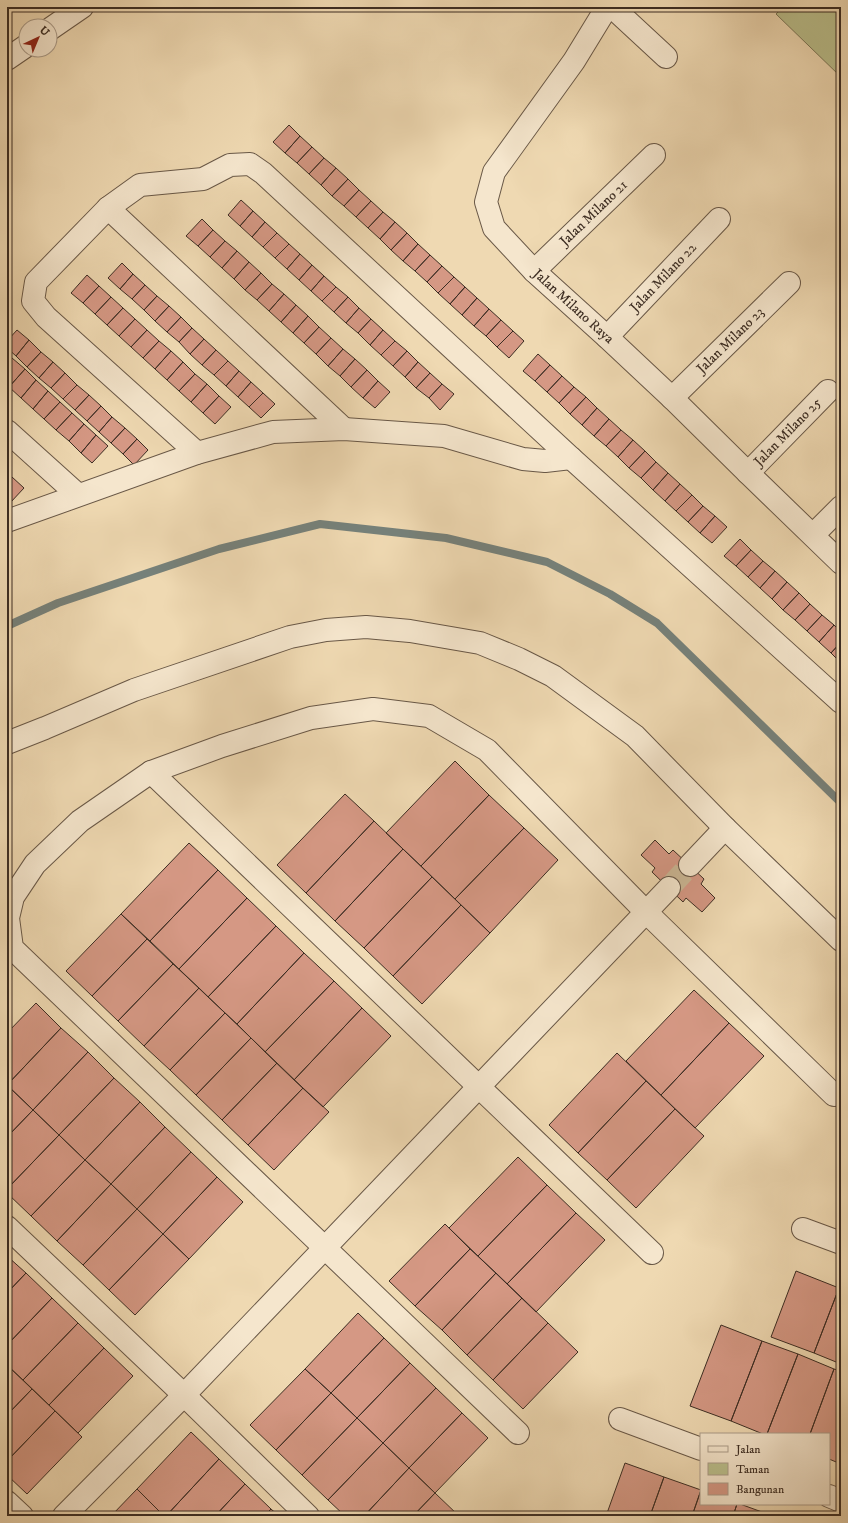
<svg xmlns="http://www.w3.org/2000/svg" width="848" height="1523" viewBox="0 0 848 1523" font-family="'IM FELL DW Pica',serif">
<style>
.green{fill:#babf8c;stroke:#7b7658}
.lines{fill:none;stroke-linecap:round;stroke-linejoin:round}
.stream{stroke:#76817a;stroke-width:8}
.building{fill:#d59884;stroke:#3c2d23}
.minor-tunnel{stroke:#cbb795;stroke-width:22;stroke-dasharray:22 11;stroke-linecap:butt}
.minor-casing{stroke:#695847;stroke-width:24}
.minor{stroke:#f5e6cd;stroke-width:22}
.labels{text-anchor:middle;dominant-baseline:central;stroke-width:3.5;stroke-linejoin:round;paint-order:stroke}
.street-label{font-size:14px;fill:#3c2d23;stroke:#f5e6cd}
</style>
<rect width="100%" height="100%" fill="#efd9b2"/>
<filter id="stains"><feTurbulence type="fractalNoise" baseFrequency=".005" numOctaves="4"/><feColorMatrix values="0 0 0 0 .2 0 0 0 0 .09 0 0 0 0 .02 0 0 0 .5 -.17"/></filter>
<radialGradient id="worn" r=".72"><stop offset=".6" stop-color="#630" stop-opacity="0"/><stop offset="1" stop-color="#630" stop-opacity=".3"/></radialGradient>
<path class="green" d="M783 7H841V77L776 14Z"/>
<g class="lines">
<path class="stream" d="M7 626 58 603 219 549 320 524 446 538 547 562 610 594 657 623 841 803"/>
</g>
<path class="building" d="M289 125 300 136 285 153 273 142Z
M300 136 312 147 297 163 285 153Z
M312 147 324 158 309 174 297 163Z
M324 158 336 168 321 185 309 174Z
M336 168 348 179 332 196 321 185Z
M348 179 359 190 344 206 332 196Z
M359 190 371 201 356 217 344 206Z
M241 200 253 211 240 226 228 215Z
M371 201 383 212 368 228 356 217Z
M253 211 265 222 252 237 240 226Z
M383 212 395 222 380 239 368 228Z
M202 219 213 230 198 246 186 236Z
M265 222 277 233 263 247 252 237Z
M395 222 407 233 391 250 380 239Z
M213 230 225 241 210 257 198 246Z
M277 233 289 244 275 258 263 247Z
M407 233 418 244 403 261 391 250Z
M225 241 237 251 222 268 210 257Z
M289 244 300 254 287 269 275 258Z
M418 244 430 255 415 271 403 261Z
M237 251 249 262 234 279 222 268Z
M300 254 312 265 299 280 287 269Z
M430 255 442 266 427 282 415 271Z
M249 262 261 273 245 290 234 279Z
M122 263 133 274 120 289 108 278Z
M312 265 324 276 311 291 299 280Z
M442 266 454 277 438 293 427 282Z
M261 273 272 284 257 300 245 290Z
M133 274 145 285 132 299 120 289Z
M87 275 99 286 83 303 71 293Z
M324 276 336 287 322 301 311 291Z
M454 277 465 287 450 304 438 293Z
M272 284 284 294 269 311 257 300Z
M145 285 157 296 144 310 132 299Z
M99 286 111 297 95 314 83 303Z
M336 287 348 297 334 312 322 301Z
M465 287 477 298 462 315 450 304Z
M284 294 296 305 281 322 269 311Z
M157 296 169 306 155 321 144 310Z
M111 297 123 308 107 325 95 314Z
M348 297 359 308 346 323 334 312Z
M477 298 489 309 474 326 462 315Z
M296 305 308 316 293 333 281 322Z
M169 306 181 317 167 332 155 321Z
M123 308 135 319 119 336 107 325Z
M359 308 371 319 358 333 346 323Z
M489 309 501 320 486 336 474 326Z
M308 316 319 327 304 343 293 333Z
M181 317 192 328 179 342 167 332Z
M135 319 147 330 131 347 119 336Z
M371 319 383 330 370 345 358 333Z
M501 320 513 331 497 347 486 336Z
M319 327 331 338 316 354 304 343Z
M192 328 204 339 190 354 179 342Z
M17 330 29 340 16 356 7 348V341Z
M147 330 159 341 143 358 131 347Z
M383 330 395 341 381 355 370 345Z
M513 331 524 341 509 358 497 347Z
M331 338 343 349 328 366 316 354Z
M204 339 216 350 202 365 190 354Z
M29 340 41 352 27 367 16 356Z
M159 341 171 351 155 369 143 358Z
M395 341 407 351 393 366 381 355Z
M343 349 355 359 340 376 328 366Z
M216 350 228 361 214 375 202 365Z
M171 351 183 362 167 380 155 369Z
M407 351 418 362 405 377 393 366Z
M41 352 53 362 39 378 27 367Z
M7 353 12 358 7 364Z
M538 354 550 365 535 381 523 371Z
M12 358 25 369 9 387 7 385V364Z
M355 359 367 370 351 387 340 376Z
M228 361 239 371 226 386 214 375Z
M53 362 65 373 51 388 39 378Z
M183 362 195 374 179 391 167 380Z
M418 362 430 373 416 388 405 377Z
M550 365 562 376 547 392 535 381Z
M25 369 36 380 21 398 9 387Z
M367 370 378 381 363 398 351 387Z
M239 371 251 382 238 397 226 386Z
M65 373 77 385 63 399 51 388Z
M430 373 442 384 429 398 416 388Z
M195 374 207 384 191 402 179 391Z
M562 376 574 387 559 403 547 392Z
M36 380 48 391 33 409 21 398Z
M378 381 390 392 375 408 363 398Z
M251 382 263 393 249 407 238 397Z
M207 384 219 396 203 413 191 402Z
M442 384 454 394 440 410 429 398Z
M77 385 89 395 75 410 63 399Z
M574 387 586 397 570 414 559 403Z
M48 391 60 402 44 419 33 409Z
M263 393 275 404 261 418 249 407Z
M89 395 101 406 87 421 75 410Z
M219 396 231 407 215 424 203 413Z
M586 397 597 408 582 425 570 414Z
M60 402 72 413 56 430 44 419Z
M101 406 112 417 99 432 87 421Z
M597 408 609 419 594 436 582 425Z
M72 413 84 424 69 441 56 430Z
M112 417 125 428 111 443 99 432Z
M609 419 621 430 606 446 594 436Z
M84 424 96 435 81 453 69 441Z
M125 428 137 439 123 454 111 443Z
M621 430 633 440 618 457 606 446Z
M96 435 108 446 92 463 81 453Z
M137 439 148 450 134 465 123 454Z
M633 440 645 451 629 468 618 457Z
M645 451 656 462 641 478 629 468Z
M656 462 668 473 653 490 641 478Z
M7 472 12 477 7 483Z
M668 473 680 484 665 501 653 490Z
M12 477 24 488 10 503 7 501V483Z
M680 484 692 495 676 511 665 501Z
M692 495 703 506 688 522 676 511Z
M703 506 715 516 700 533 688 522Z
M715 516 727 527 712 543 700 533Z
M740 539 751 550 736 566 724 556Z
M751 550 763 561 748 577 736 566Z
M763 561 775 571 760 588 748 577Z
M775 571 787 582 772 599 760 588Z
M787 582 799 593 783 610 772 599Z
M799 593 810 604 795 620 783 610Z
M810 604 822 615 807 631 795 620Z
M822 615 834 625 819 642 807 631Z
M834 625 841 632V642L831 653 819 642Z
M841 642V663L831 653Z
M455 761 489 795 421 866 386 833Z
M345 794 374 821 306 893 277 865Z
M489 795 524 828 455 899 421 866Z
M374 821 403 849 335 921 306 893Z
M524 828 558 860 490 933 455 899Z
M655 840 669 854 673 850 704 879 701 884 715 898 702 912 686 898 683 902 652 872 655 868 641 855Z
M189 843 218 870 150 941 121 914Z
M403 849 432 877 364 948 335 921Z
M218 870 247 898 179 969 150 941Z
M432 877 461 905 393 976 364 948Z
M247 898 276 926 208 997 179 969Z
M461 905 490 933 422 1004 393 976Z
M121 914 147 939 92 996 66 971Z
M276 926 304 953 237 1024 208 997Z
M147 939 173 964 118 1021 92 996Z
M304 953 334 981 265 1052 237 1024Z
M173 964 199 988 144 1046 118 1021Z
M334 981 362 1008 294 1080 265 1052Z
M199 988 225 1013 170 1070 144 1046Z
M694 990 729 1023 661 1095 626 1061Z
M36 1003 61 1028 7 1085V1033Z
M362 1008 391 1036 323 1107 294 1080Z
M225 1013 251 1038 196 1095 170 1070Z
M729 1023 764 1056 695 1128 661 1095Z
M61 1028 88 1052 33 1110 7 1085Z
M251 1038 277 1063 222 1120 196 1095Z
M88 1052 114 1078 59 1135 33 1110Z
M617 1053 646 1081 578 1153 549 1125Z
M277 1063 303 1088 248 1145 222 1120Z
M114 1078 140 1102 85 1160 59 1135Z
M646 1081 675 1109 607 1180 578 1153Z
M7 1085 33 1110 7 1137Z
M303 1088 329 1112 274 1170 248 1145Z
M140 1102 165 1127 111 1184 85 1160Z
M675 1109 704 1136 636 1208 607 1180Z
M33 1110 59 1135 7 1189V1137Z
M165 1127 191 1152 137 1209 111 1184Z
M59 1135 85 1160 31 1216 7 1193V1189Z
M191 1152 217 1177 163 1234 137 1209Z
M518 1157 547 1185 478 1256 449 1228Z
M85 1160 111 1184 57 1241 31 1216Z
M217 1177 243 1202 189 1259 163 1234Z
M111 1184 137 1209 83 1265 57 1241Z
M547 1185 576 1213 507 1284 478 1256Z
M137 1209 163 1234 109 1290 83 1265Z
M576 1213 605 1240 536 1312 507 1284Z
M445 1224 470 1249 415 1306 389 1281Z
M163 1234 189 1259 135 1315 109 1290Z
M470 1249 496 1273 442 1330 415 1306Z
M7 1256 26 1273 7 1293Z
M796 1271 839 1288 814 1353 771 1337Z
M26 1273 52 1298 7 1345V1293Z
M496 1273 522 1298 467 1355 442 1330Z
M839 1288H841V1364L814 1353Z
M52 1298 78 1323 23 1380 7 1365V1345Z
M522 1298 548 1323 493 1380 467 1355Z
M358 1313 384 1338 331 1393 305 1369Z
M78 1323 104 1348 49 1405 23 1380Z
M548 1323 578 1352 523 1409 493 1380Z
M721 1325 762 1341 731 1421 690 1406Z
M384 1338 410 1363 357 1418 331 1393Z
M762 1341 798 1354 767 1434H763L731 1421Z
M104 1348 133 1376 78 1433 49 1405Z
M798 1354 834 1369 810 1434H767Z
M410 1363 436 1388 383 1443 357 1418Z
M8 1366 32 1389 7 1415V1368Z
M305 1369 331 1393 276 1450 250 1425Z
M834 1369 841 1371V1464L829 1459V1434H810Z
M436 1388 462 1413 409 1468 383 1443Z
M32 1389 55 1411 7 1461V1415Z
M331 1393 357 1418 302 1475 276 1450Z
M55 1411 82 1437 27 1494 7 1475V1461Z
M462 1413 488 1438 435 1493 409 1468Z
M357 1418 383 1443 328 1500 302 1475Z
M191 1432 219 1459 166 1516H164L137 1489Z
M383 1443 409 1468 364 1516H345L328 1500Z
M219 1459 245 1484 215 1516H166Z
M625 1463 664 1477 650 1516H606Z
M409 1468 435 1493 413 1516H364Z
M664 1477 701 1490 692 1516H650Z
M245 1484 271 1509 264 1516H215Z
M137 1489 161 1513 159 1516H111Z
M701 1490V1504H737L733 1516H692Z
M435 1493 459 1516H413Z
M737 1504H740L773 1516H733Z
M271 1509 279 1516H264Z"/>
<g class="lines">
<path class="minor-tunnel" d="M669 888 690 865"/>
<g class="minor-casing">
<g id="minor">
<path id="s1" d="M607 7 574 61 494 172 486 202 494 228 534 271 607 337 672 398 748 473 841 563"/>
<path d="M612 7 666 57"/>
<path d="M50 29 82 7"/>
<path d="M7 59 26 46"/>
<path d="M108 208 344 429"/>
<path id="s2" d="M534 271 654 155"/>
<path id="s3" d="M607 337 719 219"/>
<path id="s4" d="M672 398 789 283"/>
<path d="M7 431 78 495"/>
<path d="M197 453 46 317 33 301 36 282 108 208 140 185 203 179 230 165 250 164 263 173 571 458 841 702"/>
<path id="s5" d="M748 473 828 391"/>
<path d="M7 521 197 453 273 432 344 429 444 436 523 459 545 461 571 458"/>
<path d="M813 535 841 507"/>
<path d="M7 743 45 728 134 690 290 637 326 630 366 627 410 631 480 643 519 659 553 676 635 736 725 828 841 940"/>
<path d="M151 772 652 1253"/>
<path d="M690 865 725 828"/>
<path d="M7 1227 184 1395 308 1516"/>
<path d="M803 1229 841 1243"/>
<path d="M620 1419 701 1449"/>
<path d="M518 1433 12 948 8 918 13 897 35 864 80 821 151 772 222 746 311 718 373 709 429 716 487 750 646 912 834 1095"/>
<path d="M829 1496 841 1501"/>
<path d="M7 1502 22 1516"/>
<path d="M64 1516 184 1395 669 888"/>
</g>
</g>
<use href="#minor" class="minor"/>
</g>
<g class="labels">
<g class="street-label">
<text stroke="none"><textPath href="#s2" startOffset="83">Jalan Milano 21</textPath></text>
<text stroke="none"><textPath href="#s3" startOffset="82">Jalan Milano 22</textPath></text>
<text stroke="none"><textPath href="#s1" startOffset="370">Jalan Milano Raya</textPath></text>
<text stroke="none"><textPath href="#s4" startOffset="82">Jalan Milano 23</textPath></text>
<text stroke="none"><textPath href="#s5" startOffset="57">Jalan Milano 25</textPath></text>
</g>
</g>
<rect width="848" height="1523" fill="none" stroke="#efd9b2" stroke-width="24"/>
<rect x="8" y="8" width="832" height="1507" fill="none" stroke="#3c2d23" stroke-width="2"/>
<rect x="12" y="12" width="824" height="1499" fill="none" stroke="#3c2d23"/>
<rect x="700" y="1433" width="130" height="72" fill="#f5e6cd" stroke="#ab9c89"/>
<rect x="708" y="1446" width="20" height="6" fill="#f5e6cd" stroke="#ab9c89"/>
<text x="736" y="1453" font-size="12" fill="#3c2d23">Jalan</text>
<rect x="708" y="1463" width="20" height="12" fill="#babf8c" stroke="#ab9c89"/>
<text x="736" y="1473" font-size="12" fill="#3c2d23">Taman</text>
<rect x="708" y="1483" width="20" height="12" fill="#d59884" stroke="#ab9c89"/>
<text x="736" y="1493" font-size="12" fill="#3c2d23">Bangunan</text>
<g transform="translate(38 38) rotate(44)"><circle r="19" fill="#f5e6cd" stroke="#ab9c89"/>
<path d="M0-3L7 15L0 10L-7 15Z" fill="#8f2418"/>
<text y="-6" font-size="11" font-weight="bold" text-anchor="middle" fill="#3c2d23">U</text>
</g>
<rect width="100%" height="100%" filter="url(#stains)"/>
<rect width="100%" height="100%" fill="url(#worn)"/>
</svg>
